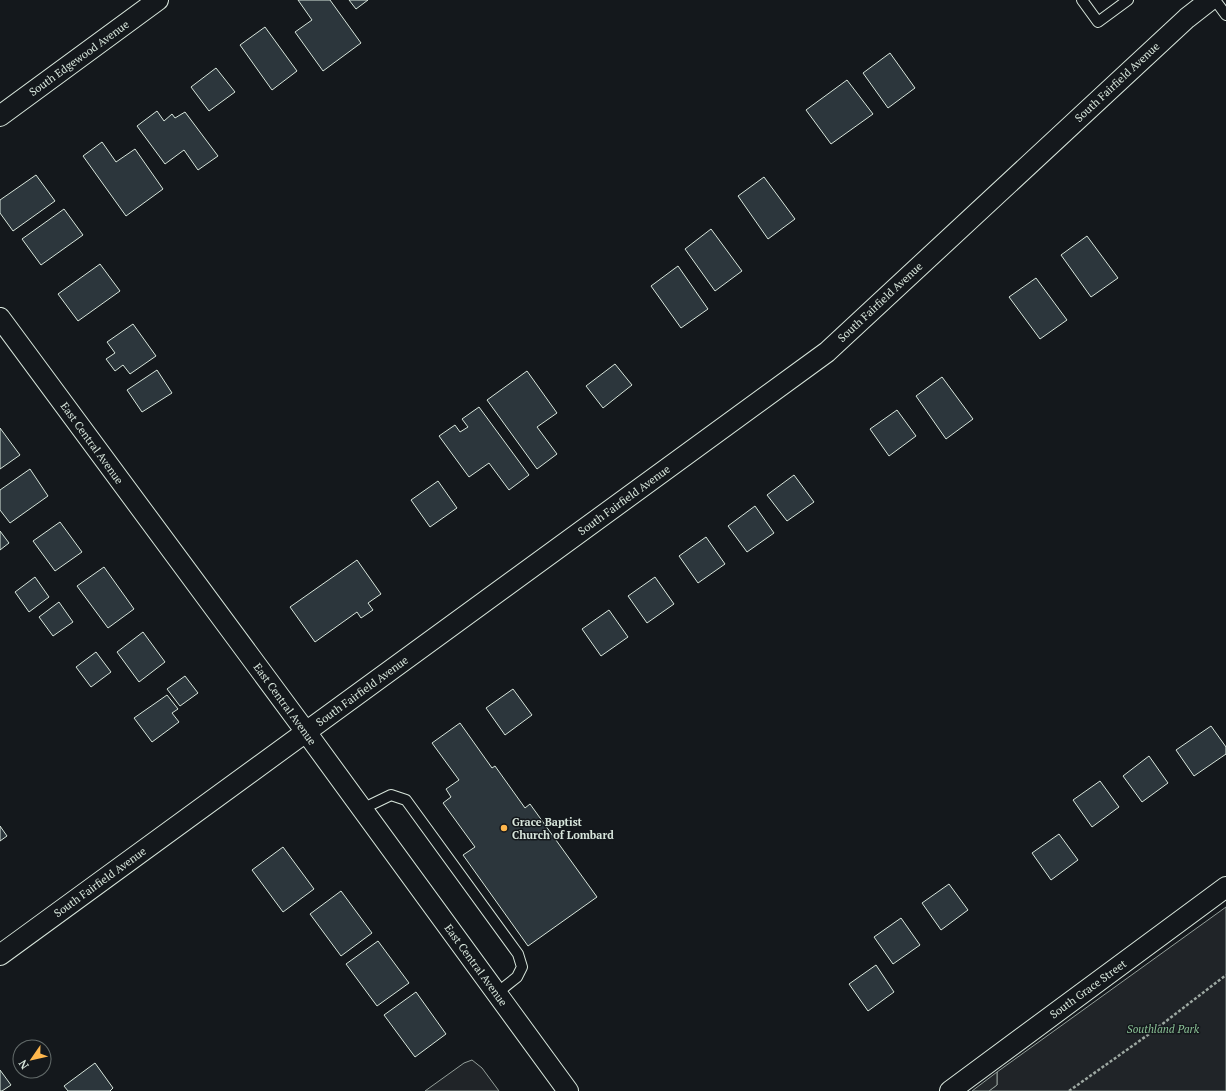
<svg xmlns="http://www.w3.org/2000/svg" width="1226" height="1091" viewBox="0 0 1226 1091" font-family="'PT Serif',serif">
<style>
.green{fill:#202428;stroke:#939e99}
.parking{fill:#24282b;stroke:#939e99}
.building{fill:#2c363c;stroke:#d8e6dc}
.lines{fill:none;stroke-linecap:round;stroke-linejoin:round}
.lane-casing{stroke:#d8e6dc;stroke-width:12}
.street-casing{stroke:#d8e6dc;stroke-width:22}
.path{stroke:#9da8a2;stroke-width:2.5;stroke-dasharray:3 2;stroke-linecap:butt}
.lane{stroke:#14181c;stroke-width:10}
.street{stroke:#14181c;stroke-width:20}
.poi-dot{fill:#ffb74d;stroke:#14181c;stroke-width:1.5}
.labels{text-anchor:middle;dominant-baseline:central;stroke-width:3;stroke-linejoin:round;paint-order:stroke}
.street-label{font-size:11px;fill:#d8e6dc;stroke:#14181c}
.poi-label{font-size:11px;font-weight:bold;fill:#d8e6dc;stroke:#14181c;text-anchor:start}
.park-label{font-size:11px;font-style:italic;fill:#8ac095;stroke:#14181c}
</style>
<rect width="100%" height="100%" fill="#14181c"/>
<path class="green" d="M1226 907V1091H989L997 1085V1072Z
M472 1060 482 1068 499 1091H425L464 1063Z"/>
<path class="parking" d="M997 1072V1085L989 1091H972Z"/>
<path class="building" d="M298 0H330L361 43 323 71 295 32 312 20Z
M349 0H368L356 9Z
M265 27 297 71 272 90 240 45Z
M890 53 915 88 888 108 863 73Z
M216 68 235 92 209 111 191 87Z
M847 80 873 114 831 144 806 110Z
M157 111 164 121 172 114 175 118 185 112 218 156 198 170 184 150 165 164 137 126Z
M102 142 116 162 135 149 163 189 126 216 83 156Z
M36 175 55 201 13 231 0 213V200Z
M764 177 795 219 768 239 738 196Z
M64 209 83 235 41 265 22 239Z
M711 229 742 271 715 291 685 249Z
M1087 236 1118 278 1091 297 1061 255Z
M100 264 120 291 78 321 58 294Z
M678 266 708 309 681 328 651 286Z
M1036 278 1067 320 1040 339 1009 297Z
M133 324 156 356 130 374 123 365 115 371 106 359 115 353 107 342Z
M615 364 632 385 603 408 586 386Z
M157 370 172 393 142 412 127 390Z
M527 371 557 413 537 427 557 454 537 469 487 400Z
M942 377 973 419 946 439 916 396Z
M479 407 529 475 509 490 489 463 469 477 439 436 455 425 460 432 468 427 462 419Z
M897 410 916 436 889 456 870 429Z
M0 428 20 455 0 469Z
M30 469 48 496 10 523 0 510V490Z
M794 475 814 502 787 521 767 495Z
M438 481 457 508 430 527 411 500Z
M755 506 774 533 747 552 728 526Z
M60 522 82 552 55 571 33 541Z
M0 531 9 543 0 550Z
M706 537 725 564 698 583 679 556Z
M357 560 381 594 368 603 373 610 361 618 357 612 315 642 290 607Z
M104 567 134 609 108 628 77 586Z
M35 577 49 597 29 612 15 592Z
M655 577 674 604 647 623 628 596Z
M59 602 73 622 53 636 39 617Z
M609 610 628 637 601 656 582 629Z
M143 632 165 662 139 682 117 652Z
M96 652 111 672 91 687 76 667Z
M185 676 198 693 180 706 167 689Z
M513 689 532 715 505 735 486 708Z
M167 695 178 709 172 713 179 722 152 742 134 718Z
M460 723 492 768 495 766 525 808 530 804 597 897 528 946 463 855 475 847 443 803 451 797 446 789 459 780 432 743Z
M1211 726 1226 747V754L1194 776 1176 750Z
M1149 756 1168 783 1142 802 1123 776Z
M1100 781 1119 807 1092 827 1073 800Z
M0 826 7 836 0 841Z
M1059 834 1078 860 1051 880 1032 853Z
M283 847 314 889 283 912 252 870Z
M949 884 968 910 941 930 922 903Z
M341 891 372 933 341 956 310 914Z
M901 918 920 945 893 964 874 937Z
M378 941 409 983 377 1006 346 964Z
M876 965 894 992 868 1011 849 984Z
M416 992 446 1034 415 1057 384 1015Z
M95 1063 113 1088 110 1091H68L64 1086Z
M0 1070 11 1085 2 1091H0Z"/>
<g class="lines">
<g class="lane-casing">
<path id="lane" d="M1082 0 1098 22 1128 0
M1215 0 1226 15
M362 809 391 795 406 800 518 954 522 967 517 977 497 993"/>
</g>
<g class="street-casing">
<path id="street" d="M0 116 158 0
M0 318 306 732 568 1091
M0 955 827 352 1187 18 1210 0
M950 1091 1226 887"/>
</g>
<path class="path" d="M1069 1091 1152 1032 1226 975"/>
<use href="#lane" class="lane"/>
<use href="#street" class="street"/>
</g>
<circle class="poi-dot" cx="504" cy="828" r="4"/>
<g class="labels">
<g class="street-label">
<text transform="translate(79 58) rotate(-36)">South Edgewood Avenue</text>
<text transform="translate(1117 82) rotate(-43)">South Fairfield Avenue</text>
<text transform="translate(880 302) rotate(-43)">South Fairfield Avenue</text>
<text transform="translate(92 443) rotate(54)">East Central Avenue</text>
<text transform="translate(624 500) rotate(-36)">South Fairfield Avenue</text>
<text transform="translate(362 691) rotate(-36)">South Fairfield Avenue</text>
<text transform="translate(285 704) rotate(54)">East Central Avenue</text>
<text transform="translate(100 882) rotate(-36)">South Fairfield Avenue</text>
<text transform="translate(476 965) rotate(54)">East Central Avenue</text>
<text transform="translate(1088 989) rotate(-36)">South Grace Street</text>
</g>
<g class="poi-label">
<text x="512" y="822">Grace Baptist<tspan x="512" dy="13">Church of Lombard</tspan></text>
</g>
<g class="park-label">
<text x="1163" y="1029">Southland Park</text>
</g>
</g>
<g transform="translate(32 1059) rotate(236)"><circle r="19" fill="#14181c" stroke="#626a69"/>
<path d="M0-3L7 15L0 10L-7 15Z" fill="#ffb74d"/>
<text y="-6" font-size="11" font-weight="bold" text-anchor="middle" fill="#d8e6dc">N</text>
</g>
</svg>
